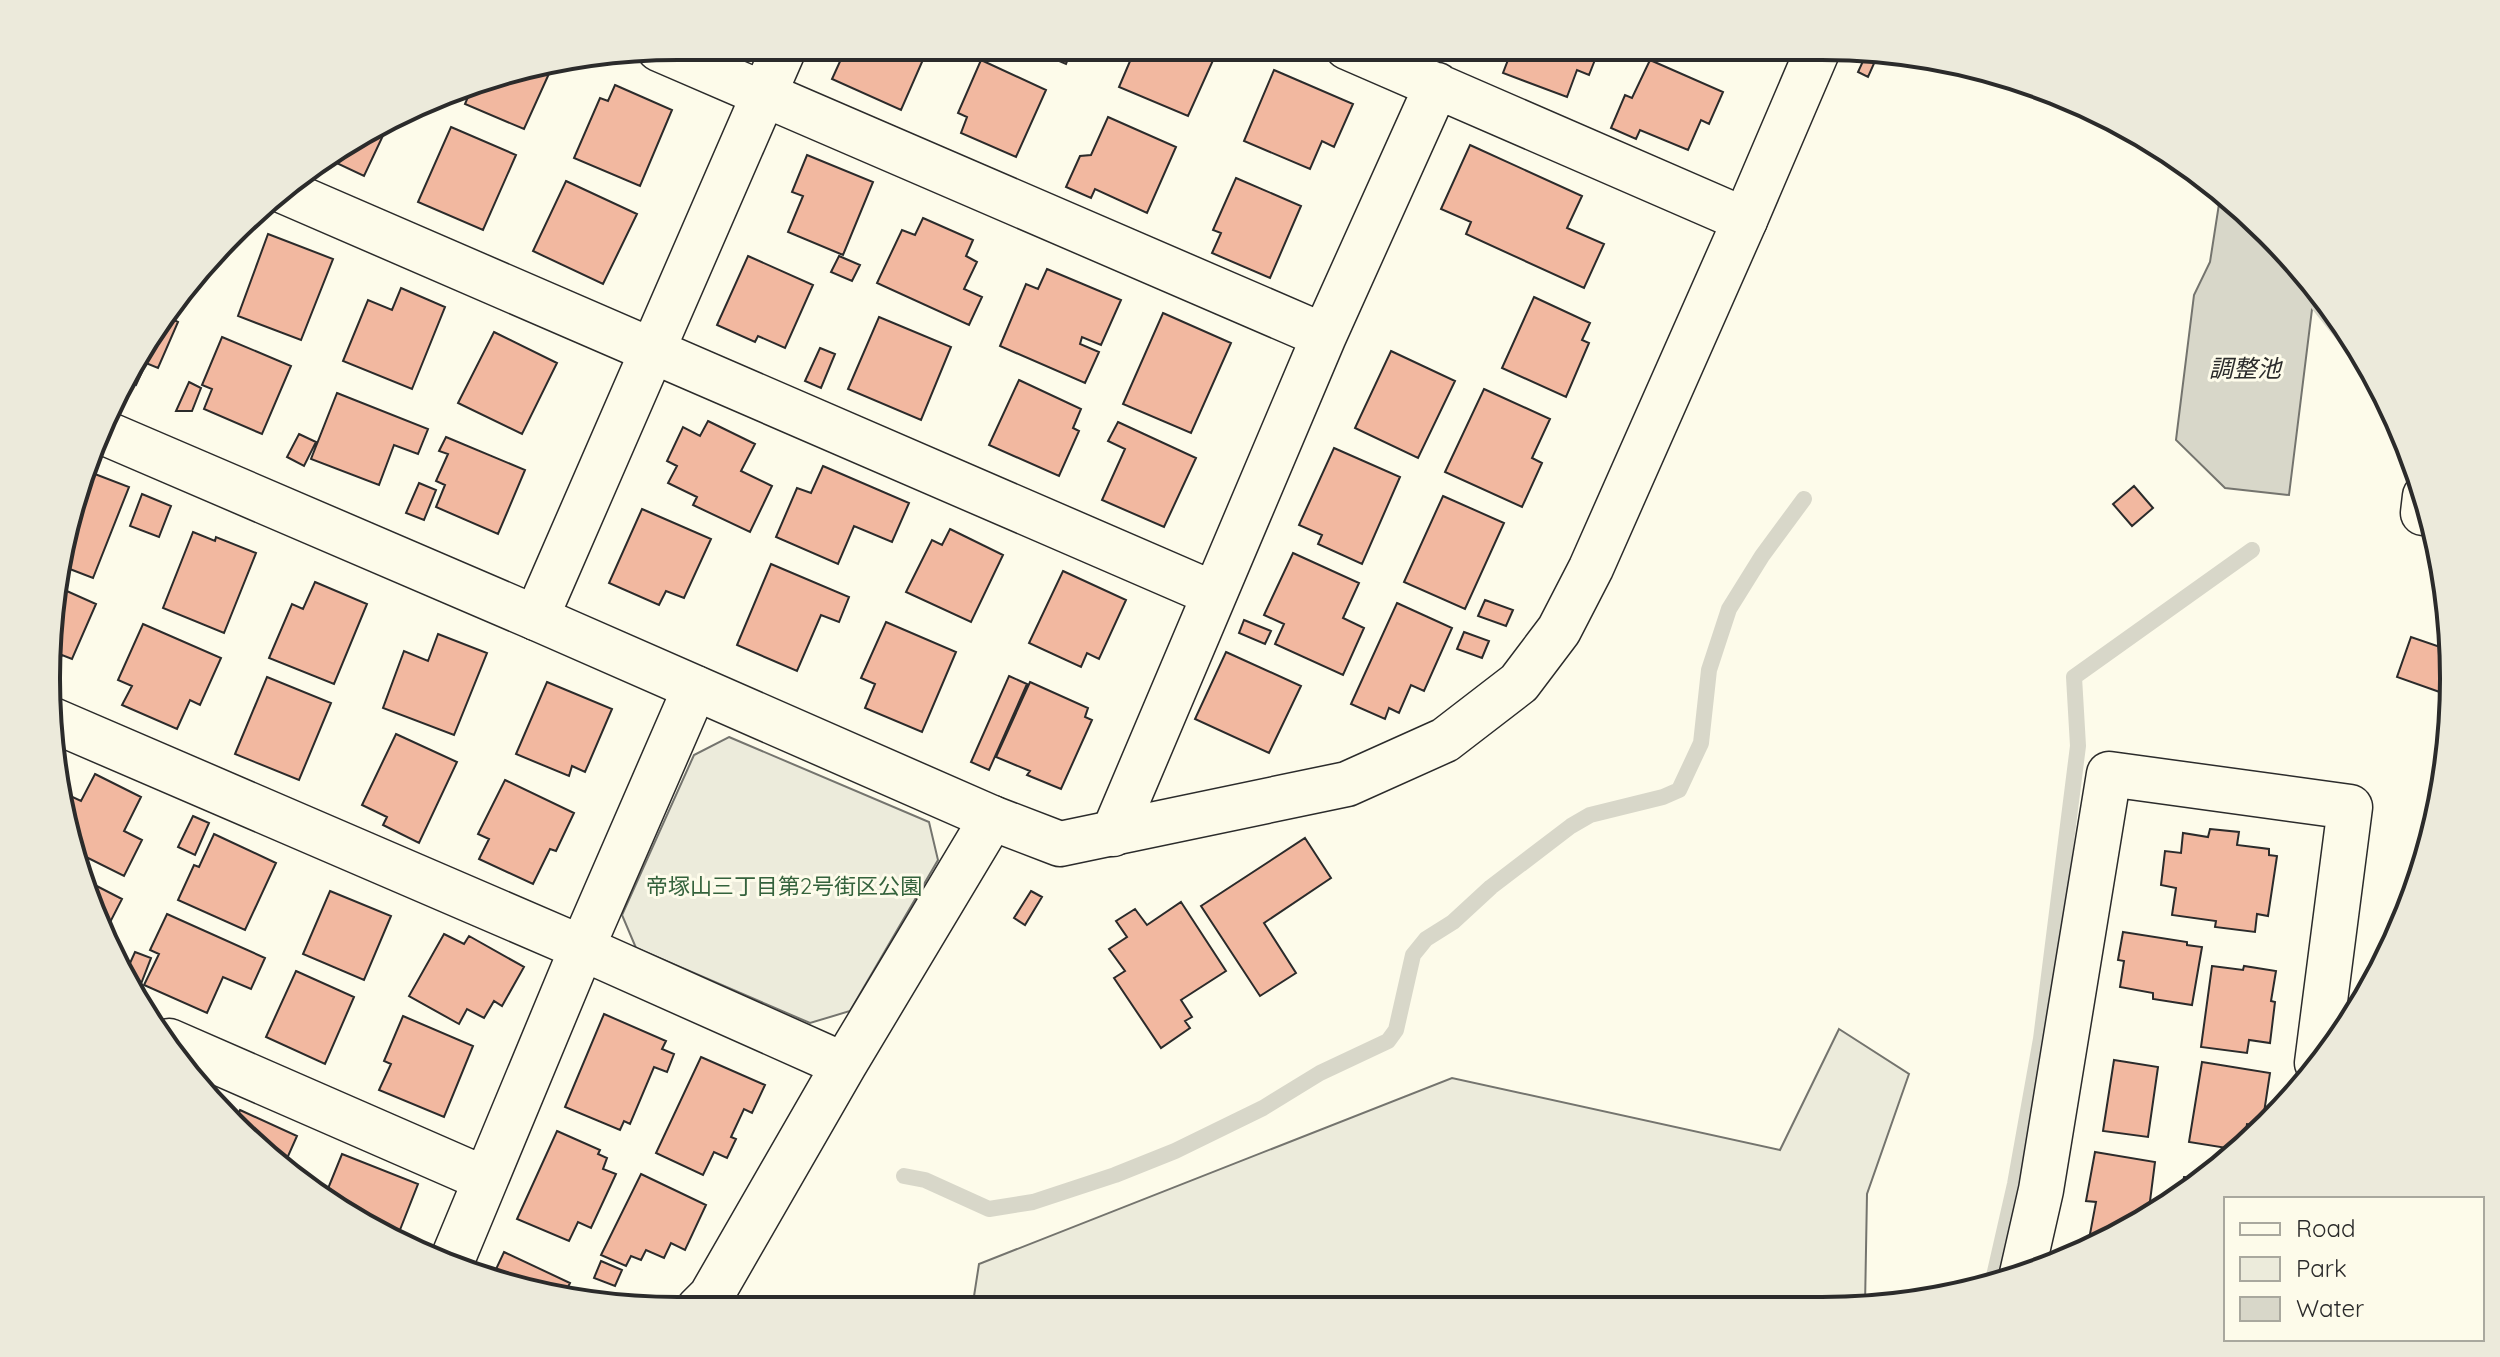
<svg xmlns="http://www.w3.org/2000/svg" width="2500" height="1357" viewBox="0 0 2500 1357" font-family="Quicksand,'Noto Sans JP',sans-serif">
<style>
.green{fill:#ecebdb;stroke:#74746e;stroke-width:2}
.water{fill:#d8d7c9;stroke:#74746e;stroke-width:2}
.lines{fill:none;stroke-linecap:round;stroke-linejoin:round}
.stream{stroke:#d8d7c9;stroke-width:16}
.building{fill:#f2b8a0;stroke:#2b2b2b;stroke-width:2}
.street-casing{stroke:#2b2b2b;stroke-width:47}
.secondary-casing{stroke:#2b2b2b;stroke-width:47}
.street{stroke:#fdfbea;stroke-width:44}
.secondary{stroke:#fdfbea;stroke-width:44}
.labels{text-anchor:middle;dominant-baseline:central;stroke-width:6;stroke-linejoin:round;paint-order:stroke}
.park-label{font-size:22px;fill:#34623c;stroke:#fdfbea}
.water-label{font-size:24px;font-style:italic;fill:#2b2b2b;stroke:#fdfbea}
.rim{fill:none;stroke:#2b2b2b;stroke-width:4}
</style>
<rect width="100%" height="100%" fill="#fdfbea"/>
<path class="green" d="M729 737 929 822 938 860 850 1011 810 1023 636 948 622 915 694 755Z
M1839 1029 1909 1074 1867 1194 1865 1306 972 1309 979 1264 1452 1078 1780 1150Z"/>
<path class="water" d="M2221 191 2238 203 2315 285 2289 495 2225 488 2176 440 2194 295 2210 262Z"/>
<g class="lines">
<path class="stream" d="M2302 284 2356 351
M904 1176 925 1180 989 1209 1033 1202 1115 1175 1175 1151 1263 1108 1320 1073 1388 1041 1396 1030 1413 955 1426 939 1453 922 1491 887 1571 826 1590 815 1663 797 1679 790 1701 743 1709 670 1729 609 1762 556 1804 499
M1992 1285 2015 1184 2041 1039 2078 746 2074 677 2252 550"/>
</g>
<path class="building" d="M847 46H929L901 110 832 79Z
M1024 46H1073L1066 64Z
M1136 47H1219L1188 116 1119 87Z
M1513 47H1600L1589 75 1577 70 1567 97 1503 73Z
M1605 47H1623L1624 48 1618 60 1602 53Z
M1869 48 1880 50 1868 77 1858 72Z
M981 60 1046 90 1016 157 961 133 967 117 958 113Z
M1650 60 1723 92 1709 124 1701 120 1688 150 1640 130 1636 139 1611 128 1625 95 1632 98Z
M552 67 524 129 465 104 475 80Z
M1274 70 1353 104 1334 147 1322 141 1310 169 1244 141Z
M615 85 672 110 640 186 574 158 600 98 608 101Z
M1108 117 1176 147 1147 213 1095 189 1091 198 1066 187 1080 156 1091 155Z
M387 127 364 176 328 159Z
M451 127 516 155 483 230 418 202Z
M1470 145 1582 196 1567 228 1604 244 1584 288 1466 234 1471 222 1441 209Z
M807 155 873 182 843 255 788 232 803 196 792 192Z
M1236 178 1301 206 1270 278 1212 253 1221 233 1213 230Z
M566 181 637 214 603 284 533 251Z
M923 218 973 240 966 256 977 262 964 289 982 297 969 325 877 283 902 230 915 235Z
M268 234 333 259 301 340 238 316Z
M748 256 813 285 785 348 758 336 755 342 717 325Z
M839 256 860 265 852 281 831 272Z
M1047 269 1121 300 1101 345 1082 337 1080 344 1099 352 1085 383 1000 346 1026 284 1038 289Z
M401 288 445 307 412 389 343 361 368 300 392 310Z
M1534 297 1590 323 1582 340 1589 343 1566 397 1502 368Z
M1163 313 1231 343 1191 433 1123 404Z
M164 315 178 322 158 368 146 363 136 385 128 382 152 327Z
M879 317 951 347 921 420 848 389Z
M494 332 557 363 522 434 458 403Z
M222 337 291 366 262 434 204 409 212 389 202 385Z
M820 348 835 354 821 388 805 381Z
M1391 351 1455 381 1418 458 1355 428Z
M1019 380 1081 409 1073 428 1079 431 1059 476 989 445Z
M189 382 201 388 192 411H176Z
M1484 389 1550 419 1532 458 1542 463 1522 507 1445 472Z
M337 393 428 429 418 454 394 445 379 485 311 459Z
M708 421 755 444 741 471 772 486 750 532 693 505 697 497 668 483 677 466 667 461 683 427 700 436Z
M1118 422 1196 458 1164 527 1102 500 1125 449 1108 441Z
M299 434 316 442 304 466 287 457Z
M446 437 525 470 498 534 436 507 445 485 436 481 448 454 439 451Z
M1334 448 1400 477 1362 564 1318 544 1322 535 1299 525Z
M823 466 909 503 892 542 854 526 838 564 776 537 797 488 811 493Z
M87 471 129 487 93 578 62 566 67 515Z
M419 483 436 490 424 520 406 513Z
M2134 486 2153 508 2132 526 2113 504Z
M142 494 171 506 159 537 130 526Z
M1443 496 1504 523 1465 609 1404 582Z
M642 509 711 539 684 598 666 591 659 605 609 583Z
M950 529 1003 555 971 622 906 592 932 540 942 545Z
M193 532 215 541 216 537 256 553 224 633 163 608Z
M1293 553 1359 583 1343 618 1364 628 1343 675 1275 644 1284 624 1264 615Z
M771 564 849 597 839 622 821 615 797 671 737 645Z
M1063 571 1126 600 1099 659 1087 653 1081 667 1029 643Z
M315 582 367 604 334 684 269 658 292 604 303 609Z
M60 588 96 604 72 659 62 655 52 677Z
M1485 600 1513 610 1506 626 1478 616Z
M1397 603 1452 628 1424 691 1411 685 1399 713 1389 708 1385 719 1351 704Z
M2450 619 2453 637 2451 696 2397 677 2411 637 2440 647Z
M1244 620 1271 631 1265 644 1239 633Z
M886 622 956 652 922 732 865 708 875 684 861 678Z
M143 624 221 658 200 705 190 700 177 729 122 705 132 686 118 680Z
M1464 632 1489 641 1482 658 1457 649Z
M438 634 487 653 454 735 383 708 404 651 428 661Z
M1226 652 1301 686 1269 753 1195 719Z
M1009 676 1027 684 989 770 971 762Z
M267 677 331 703 299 780 235 754Z
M547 682 612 709 585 772 572 766 569 776 516 754Z
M1030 682 1088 708 1085 717 1092 720 1061 789 1027 775 1030 771 996 757Z
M396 734 457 762 419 843 383 825 387 817 362 805Z
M2449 748V761L2445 774 2439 772Z
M95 774 141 797 124 831 142 840 124 876 78 853 64 793 81 801Z
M505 780 574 813 556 851 550 849 533 884 479 859 489 839 478 834Z
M193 816 209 823 195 855 178 847Z
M2210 829 2239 832 2237 845 2269 849V855L2277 856 2268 916 2257 914 2255 932 2215 927 2216 921 2172 915 2176 888 2161 885 2165 851 2181 853 2183 833 2208 837Z
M214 834 276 863 245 930 178 900 194 865 199 867Z
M1305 838 1331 878 1264 923 1296 973 1260 996 1201 906Z
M85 880 122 899 103 936 94 921Z
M330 891 391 916 364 980 303 954Z
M1031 891 1042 897 1025 925 1014 918Z
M1181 902 1226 971 1181 1000 1192 1017 1185 1021 1190 1028 1161 1048 1114 978 1125 971 1109 949 1127 937 1116 921 1135 909 1147 925Z
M167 914 265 958 251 989 223 977 207 1013 144 985 159 954 150 950Z
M2123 932 2187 942V945L2202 947 2192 1005 2153 999V993L2120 987 2124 961 2118 960Z
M444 934 464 944 469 936 524 967 502 1006 494 1001 484 1018 467 1009 459 1024 409 996Z
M135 952 151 958 139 989 136 987 126 972Z
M2212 966 2243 970 2244 966 2276 971 2271 1001 2275 1002 2270 1043 2249 1040 2247 1053 2201 1047Z
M296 971 354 997 325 1064 266 1037Z
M2366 985 2373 986 2364 1001Z
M604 1014 666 1041 662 1049 674 1054 667 1072 654 1067 630 1124 624 1121 620 1130 565 1107Z
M403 1016 473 1046 444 1117 379 1090 391 1064 384 1061Z
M701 1057 765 1085 752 1113 744 1109 731 1137 736 1139 727 1158 714 1152 703 1175 656 1153Z
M2114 1060 2158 1067 2148 1137 2103 1131Z
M2202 1062 2270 1073 2262 1126 2247 1124 2244 1146 2239 1150 2189 1142Z
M240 1110 297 1136 285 1163 235 1122Z
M557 1131 600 1150 598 1154 607 1158 603 1169 616 1174 591 1228 578 1222 569 1241 517 1219Z
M2095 1152 2155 1162 2148 1217 2107 1237 2090 1234 2096 1202 2086 1201Z
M342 1154 418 1184 396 1240 363 1226 325 1196Z
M641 1174 706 1205 685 1250 671 1243 664 1258 646 1250 641 1260 631 1256 626 1266 601 1255Z
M2184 1177 2203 1179 2181 1197Z
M504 1252 570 1283 563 1297 514 1289 491 1280Z
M601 1261 622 1270 615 1286 594 1278Z"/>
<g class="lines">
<g class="street-casing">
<path id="street" d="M1347 47 1745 220
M659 49 1324 336
M281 190 1214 594
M2423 513 2425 496
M536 618 785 46
M48 718 582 948 844 1065
M1113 834 1324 336 1437 85
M169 1041 485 1179
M451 1263 582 948 695 688
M2021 1278 2041 1190 2109 774 2350 807 2317 1063
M698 1309 711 1296 844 1065 992 818"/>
</g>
<g class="secondary-casing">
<path id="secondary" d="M105 433 536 618 992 818 1060 844 1347 784 1445 740 1519 683 1559 630 1591 568 1745 220 1819 47"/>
</g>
<use href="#street" class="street"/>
<use href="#secondary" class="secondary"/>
</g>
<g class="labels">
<g class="park-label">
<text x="784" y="886">帝塚山三丁目第2号街区公園</text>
</g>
<g class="water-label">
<text x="2245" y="368">調整池</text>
</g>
</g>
<path d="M0 0H2500V1357H0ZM678 60H1822A618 618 0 0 1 2440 678V679A618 618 0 0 1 1822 1297H678A618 618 0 0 1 60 679V678A618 618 0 0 1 678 60Z" fill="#eceadb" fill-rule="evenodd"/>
<path class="rim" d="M678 60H1822A618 618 0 0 1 2440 678V679A618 618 0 0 1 1822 1297H678A618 618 0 0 1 60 679V678A618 618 0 0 1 678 60Z"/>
<rect x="2224" y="1197" width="260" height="144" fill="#fdfbea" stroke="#a9a89e" stroke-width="2"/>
<rect x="2240" y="1223" width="40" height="12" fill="#fdfbea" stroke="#a9a89e" stroke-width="2"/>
<text x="2296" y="1237" font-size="24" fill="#2b2b2b">Road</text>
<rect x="2240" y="1257" width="40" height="24" fill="#ecebdb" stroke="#a9a89e" stroke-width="2"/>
<text x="2296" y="1277" font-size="24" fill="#2b2b2b">Park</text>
<rect x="2240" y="1297" width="40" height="24" fill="#d8d7c9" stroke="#a9a89e" stroke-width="2"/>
<text x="2296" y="1317" font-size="24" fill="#2b2b2b">Water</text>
</svg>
